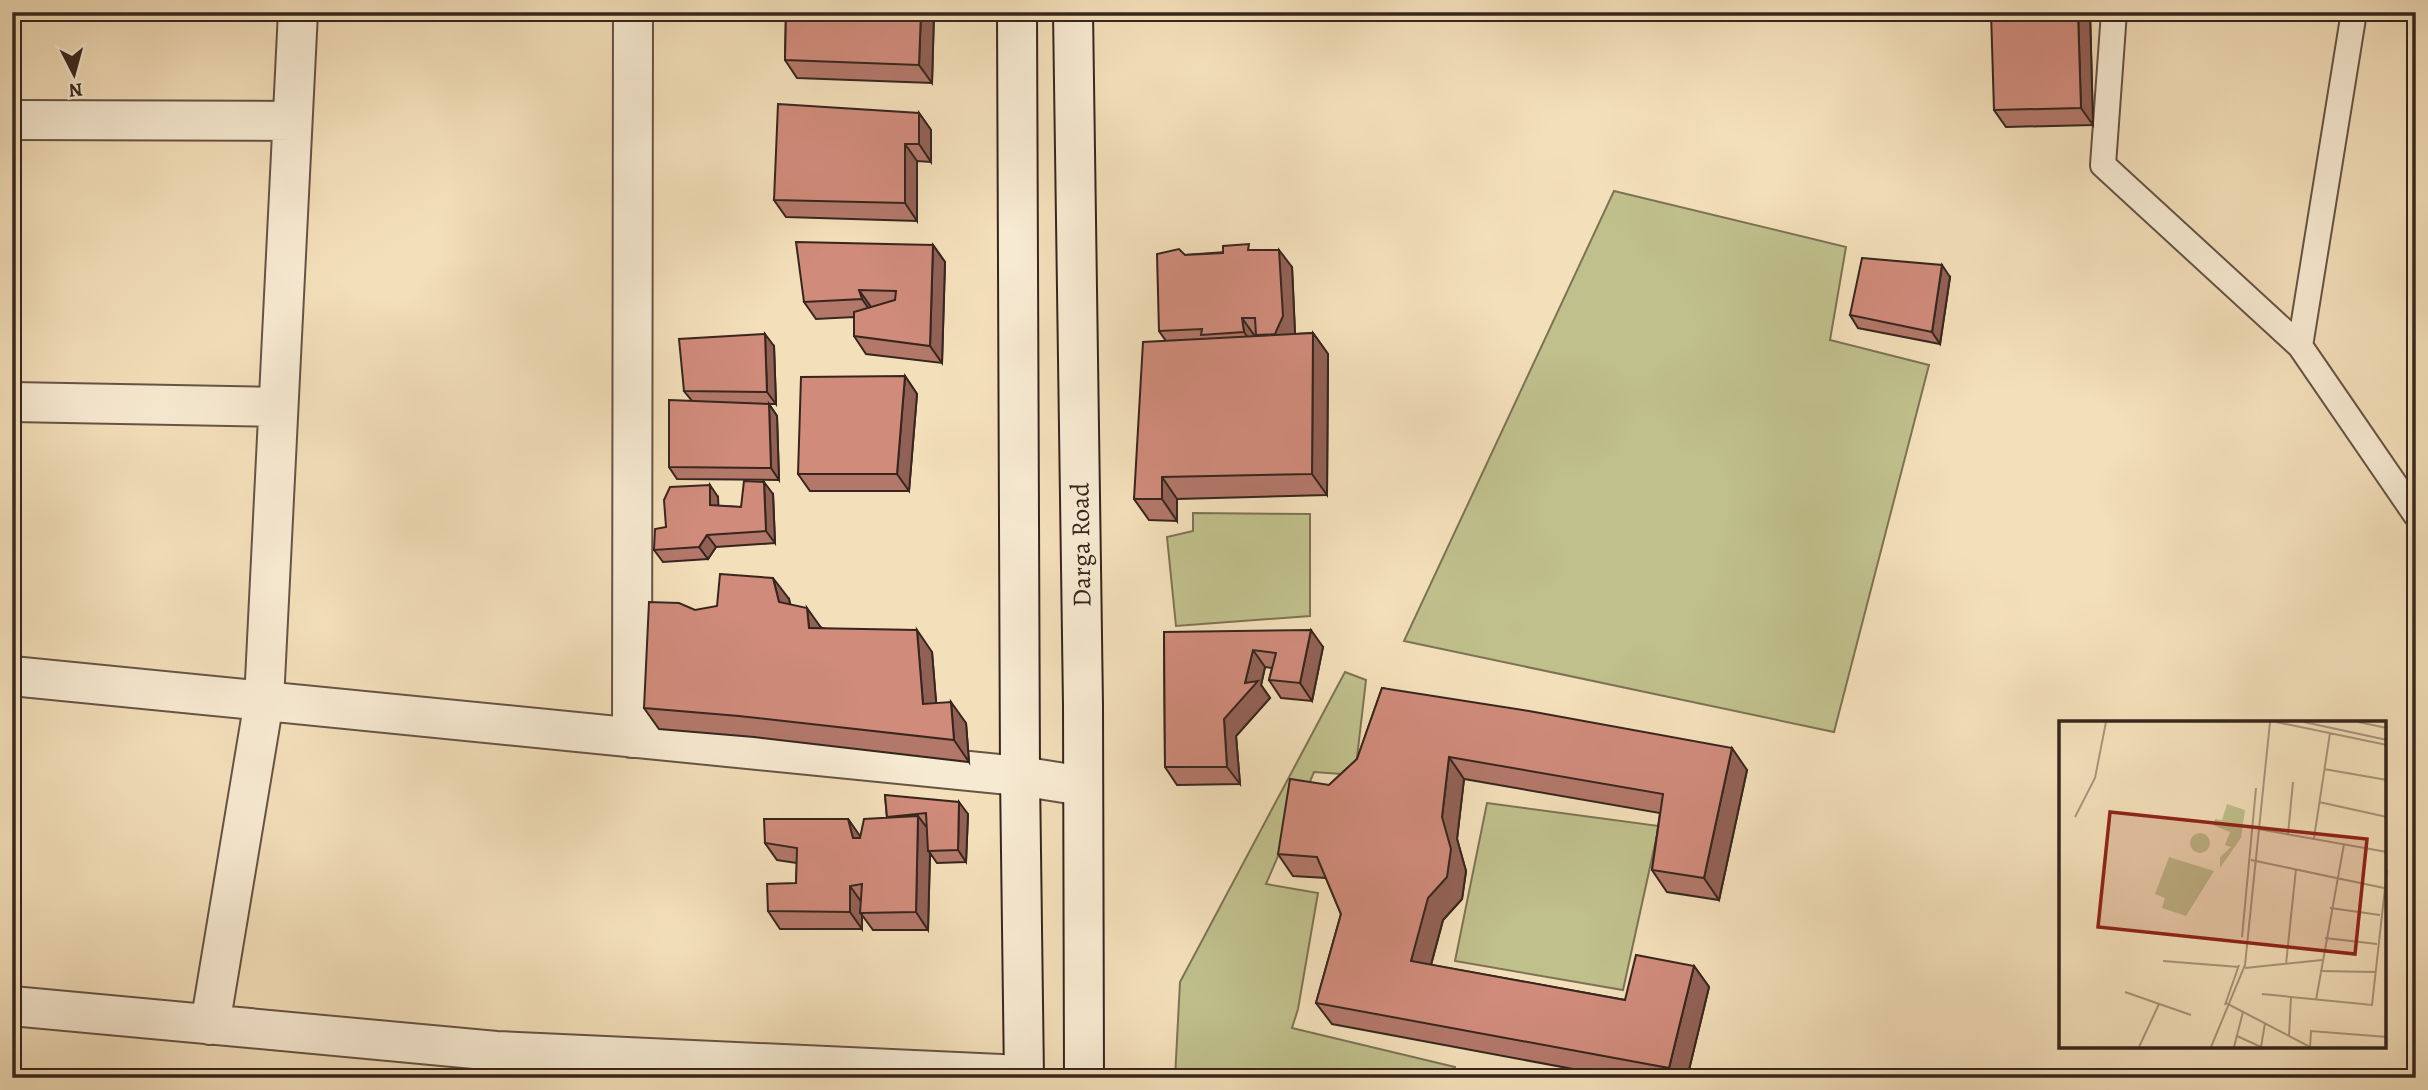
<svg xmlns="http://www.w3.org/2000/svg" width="2428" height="1090" viewBox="0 0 2428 1090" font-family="Alegreya,serif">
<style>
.green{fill:#c0c08c;stroke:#7c7355;stroke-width:2}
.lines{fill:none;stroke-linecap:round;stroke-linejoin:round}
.service-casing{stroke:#665445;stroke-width:28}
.minor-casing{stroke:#665445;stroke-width:42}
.secondary-casing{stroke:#37261e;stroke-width:42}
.service{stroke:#f7ead2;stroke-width:24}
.minor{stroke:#f7ead2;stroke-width:38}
.secondary{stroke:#f7ead2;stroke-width:38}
.wall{fill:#b3786a;stroke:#37261e;stroke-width:2}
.shaded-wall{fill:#926156;stroke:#37261e;stroke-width:2}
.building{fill:#d08b7b;stroke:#37261e;stroke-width:2}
.labels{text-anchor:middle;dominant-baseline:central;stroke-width:5;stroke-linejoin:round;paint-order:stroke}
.street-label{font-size:26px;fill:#37261e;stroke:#f7ead2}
.inset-road{fill:none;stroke:#a8957c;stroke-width:2}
.view{fill:#8f2418;fill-opacity:0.15;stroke:#8f2418;stroke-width:3.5}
.inset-edge{fill:none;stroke:#37261e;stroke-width:3.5}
</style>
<rect width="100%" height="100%" fill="#f3dfba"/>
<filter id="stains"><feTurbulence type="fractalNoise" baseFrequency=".00286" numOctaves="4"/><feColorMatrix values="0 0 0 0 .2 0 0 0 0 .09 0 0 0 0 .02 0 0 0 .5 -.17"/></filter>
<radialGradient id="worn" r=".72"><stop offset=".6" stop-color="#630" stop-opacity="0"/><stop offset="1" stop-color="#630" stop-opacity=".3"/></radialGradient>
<path class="green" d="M1614 191 1846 247 1830 340 1929 365 1834 732 1404 641Z
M1193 513 1310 514V616L1176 626 1167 537 1193 531Z
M1345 672 1366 680 1355 775 1314 772 1266 884 1318 893 1298 1009 1292 1028 1455 1067 1453 1078H1175L1180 982Z
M1487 803 1659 826 1623 990 1455 961Z"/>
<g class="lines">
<g class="service-casing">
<path id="service" d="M2114 12 2103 165 2300 346 2416 515
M2300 346 2354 12"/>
</g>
<g class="minor-casing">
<path id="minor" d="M12 120 292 121
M12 402 278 407
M12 676 1020 776 1083 786
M632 738 633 12
M12 1006 496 1051 1024 1075
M210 1025 264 701 298 12"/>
</g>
<g class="secondary-casing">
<path id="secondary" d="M1017 12 1020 776 1024 1078
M1073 12 1083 705 1084 1078"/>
</g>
<use href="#service" class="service"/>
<use href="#minor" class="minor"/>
<use href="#secondary" class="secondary"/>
</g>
<path class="wall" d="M786 12H934L932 83 797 78 785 60Z
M2090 12 2093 125 2006 127 1994 110Z
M919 113 931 130V162L917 161V221L786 217 774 200Z
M933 245 945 262 942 363 866 354 854 336V317L816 319 804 302Z
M1253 250 1292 267 1295 334 1313 333 1328 354 1327 495 1177 499V521L1149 520 1134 499 1166 341 1159 331 1185 255Z
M1950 277 1940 344 1858 328 1850 315Z
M774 346 776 404H769L777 416 779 480 677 479 669 467 692 401 684 391Z
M905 376 917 394 909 491H810L798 474Z
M773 494 775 543 716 547 708 559 663 562 654 550 666 527 718 497V506L741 507Z
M789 599 790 604 822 628 932 652 936 703 966 723 969 762 754 737 659 729 644 708Z
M1164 632 1323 647 1312 701 1281 698 1269 680 1272 668 1265 667 1261 685 1270 698 1236 736 1240 784 1177 785 1165 767Z
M1382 688 1747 770 1719 900 1667 892 1652 870 1660 813 1464 779 1457 839 1466 871 1462 899 1443 920 1431 965 1625 1000 1694 966 1709 987 1687 1078H1621L1332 1024 1316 1003 1341 914 1326 878 1293 876 1278 854 1329 785 1357 759Z
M885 795 968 814 966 862 937 863 930 853 928 930H873L862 915V929H780L768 911 796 883 797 863 777 860 765 843 848 819 860 837 887 818Z"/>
<path class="shaded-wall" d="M921 12H934L932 83 919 65Z
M2078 12H2090L2093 125 2081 108Z
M919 113 931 130V162L919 144Z
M905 144 917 161V221L905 203Z
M933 245 945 262 942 363 930 346Z
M1279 250 1292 267 1295 333 1287 351 1275 334Z
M1942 265 1950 277 1940 344 1932 332Z
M859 290 871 307 874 316 862 299Z
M1242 318 1254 335 1256 350 1244 332Z
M1313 333 1328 354 1327 495 1312 474Z
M765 334 774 346 776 404 767 392Z
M905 376 917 394 909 491 897 474Z
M769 404 777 416 779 480 771 468Z
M1162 477 1177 499V521L1162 499Z
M764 482 773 494 775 543 766 531Z
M710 485 718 497 719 517 710 505Z
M707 535 716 547 708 559 699 547Z
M773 578 789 599 794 623 779 602Z
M807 608 822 629 809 628Z
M917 630 932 652 938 725 923 704Z
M1311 630 1323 647 1312 701 1300 683Z
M1253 650 1265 667 1261 685 1270 698 1236 736 1240 784 1227 767 1224 719 1245 683Z
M951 702 966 723 969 762 954 740Z
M1732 748 1747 770 1719 900 1704 878Z
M1449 757 1464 779 1457 839 1466 871 1462 899 1443 920 1426 983 1411 961 1442 817Z
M959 802 968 814 966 862 958 850Z
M918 816 931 833 928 851 930 853 928 930 916 912Z
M848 819 860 836 865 855 853 838Z
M850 886 862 903 860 913 862 915V929L850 912Z
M1694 966 1709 987 1687 1078H1676L1669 1068Z"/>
<path class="building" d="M786 12H921L919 65 785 60Z
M1991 12H2078L2081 108 1994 110Z
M778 104 919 113V144H905V203L774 200Z
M796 242 933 245 930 346 854 336V312L895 300 896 291 859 290 862 299 804 302Z
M1249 244 1248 250H1279L1283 316 1275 334 1256 335 1255 318H1242L1244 332 1201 335 1202 329 1159 331 1157 254 1179 249 1185 255 1223 253V246Z
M1862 258 1942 265 1932 332 1850 315Z
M1313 333 1312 474 1162 477V499H1134L1143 342Z
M765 334 767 392 684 391 679 339Z
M905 376 897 474H798L801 377Z
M669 400 769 404 771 468 669 467Z
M744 481 764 482 766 531 707 535 699 547 654 550 655 529 666 527 664 500 670 487 710 485V505L741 507Z
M720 574 773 578 779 602 807 608 809 628 917 630 923 704 951 702 954 740 739 716 644 708 649 602 679 603 695 610 717 606Z
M1311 630 1300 683 1269 680 1276 653 1253 650 1245 683 1258 681 1224 719 1227 767H1165L1164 632Z
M1382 688 1529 711 1732 748 1704 878 1652 870 1663 794 1449 757 1442 817 1451 849 1447 877 1428 898 1411 961 1625 1000 1636 955 1694 966 1669 1068 1316 1003 1341 914 1317 857 1278 854 1290 779 1329 785 1357 759Z
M885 795 959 802 958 850 928 851 926 813 887 817Z
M918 816 916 912 860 913 862 884 850 886V912L768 911 767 884 796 883 797 848 765 843 764 819H848L853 838H860L864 819Z"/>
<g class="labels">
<g class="street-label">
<text transform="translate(1081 545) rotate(-91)">Darga Road</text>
</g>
</g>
<g transform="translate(2059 721)">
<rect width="327" height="327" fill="#f3dfba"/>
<path d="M168 83 186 89 182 117 161 147V136L172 126 166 124 171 111 154 104 156 98 163 99ZM131 122a10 10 0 1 1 20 0a10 10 0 1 1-20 0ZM110 136 155 150 127 195 103 187 106 177 96 173Z" fill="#c0c08c"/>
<path class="inset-road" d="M217 1 328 24M245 1 328 19M299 1 328 7M265 48 328 59M260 81 328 96M16 96 36 57 47 1M199 108 328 131M229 113 234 61M255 117 271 12M192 139 325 167M271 187 321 194M183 216 197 67M266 217 318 223M104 240 180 246M227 243 237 148M186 247 263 239M261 250 316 251M66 271 132 294M203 273 313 284 328 149M257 279 285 123M167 282 251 326M166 284 180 244M178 315 202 326 206 302M230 315 232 276M80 326 100 283M152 326 186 244 211 1M175 326 184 291M251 326 252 310 328 316"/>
<path class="view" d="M51 91 308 118 296 233 39 206Z"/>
<rect width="327" height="327" class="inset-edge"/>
</g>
<rect width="2428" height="1090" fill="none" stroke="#f3dfba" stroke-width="42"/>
<rect x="14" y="14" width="2400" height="1062" fill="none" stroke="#37261e" stroke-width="3.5"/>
<rect x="21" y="21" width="2386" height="1048" fill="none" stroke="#37261e" stroke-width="2"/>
<g transform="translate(74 74) rotate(174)" stroke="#f7ead2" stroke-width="5" paint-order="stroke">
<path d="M0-5L12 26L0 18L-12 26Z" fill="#37261e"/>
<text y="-10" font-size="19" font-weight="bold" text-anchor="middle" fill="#37261e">N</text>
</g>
<rect width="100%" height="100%" filter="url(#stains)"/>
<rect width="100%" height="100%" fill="url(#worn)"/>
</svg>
